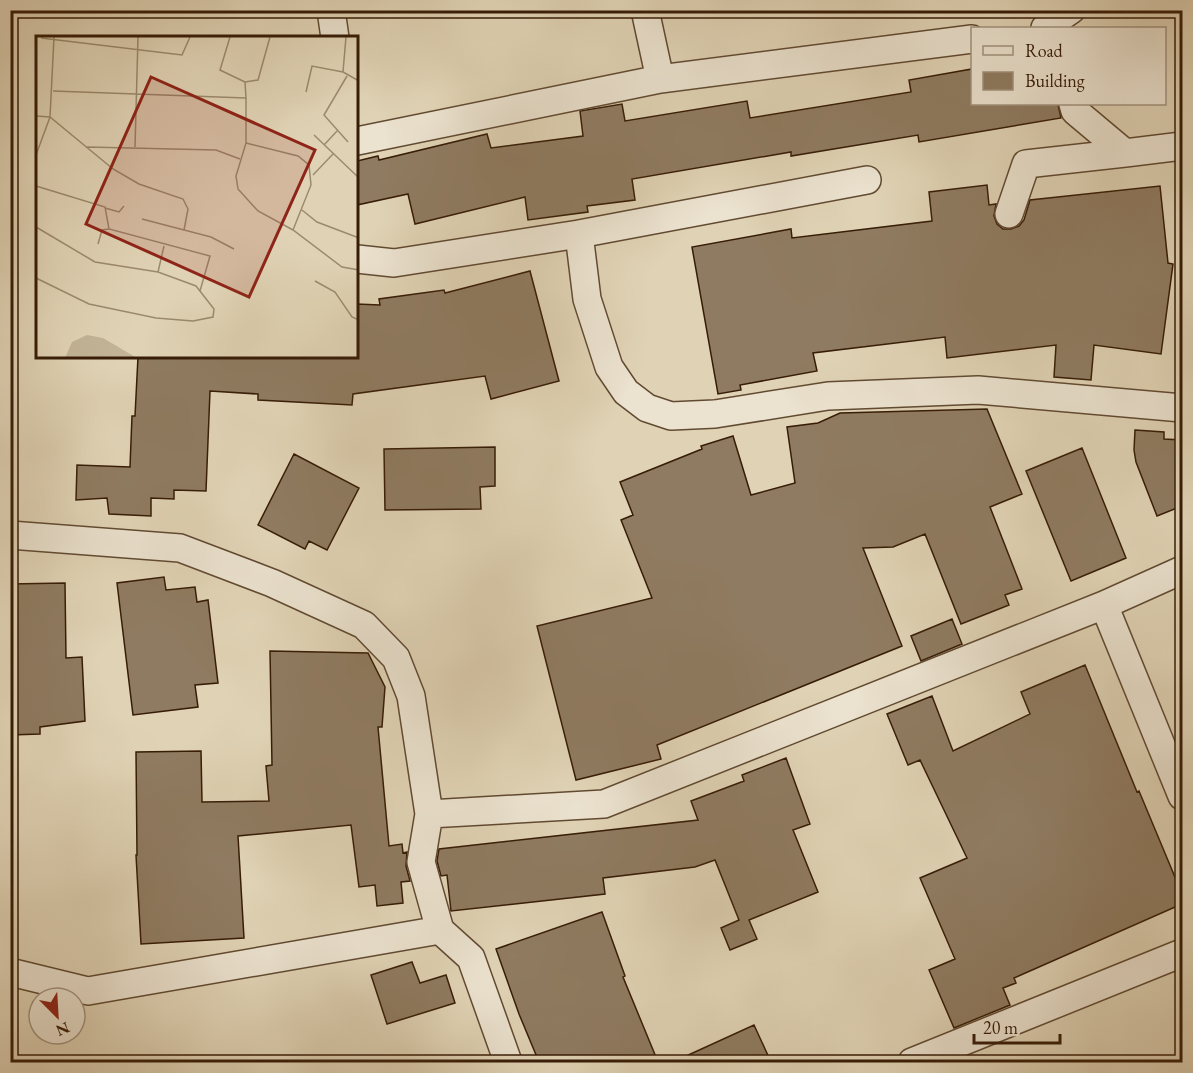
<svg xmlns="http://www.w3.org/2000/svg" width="1193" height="1073" viewBox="0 0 1193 1073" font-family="'EB Garamond',serif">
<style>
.building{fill:#8f7b61;stroke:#371c07;stroke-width:1.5}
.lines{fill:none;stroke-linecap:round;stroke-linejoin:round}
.minor-casing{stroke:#614a32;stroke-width:30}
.minor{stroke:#ebe2cf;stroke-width:27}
.inset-road{fill:none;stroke:#9c8a6f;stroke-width:1.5}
.view{fill:#8f2418;fill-opacity:0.15;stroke:#8f2418;stroke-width:3}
.inset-edge{fill:none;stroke:#371c07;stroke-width:3}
</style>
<rect width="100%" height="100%" fill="#e0d3b5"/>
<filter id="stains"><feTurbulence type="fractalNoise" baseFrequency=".00333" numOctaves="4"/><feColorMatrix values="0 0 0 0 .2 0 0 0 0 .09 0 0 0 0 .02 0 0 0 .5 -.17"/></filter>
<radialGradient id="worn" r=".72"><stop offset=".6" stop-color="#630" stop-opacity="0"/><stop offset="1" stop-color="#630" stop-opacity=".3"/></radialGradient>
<path class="building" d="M972 69V104H1058L1061 118 919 142 918 135 791 156V152L632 179 635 200 587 206 588 212 528 220 525 197 415 224 408 194 357 205V161L378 156 379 160 487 134 491 148 583 136 580 111 622 104 625 121 747 101 750 118 911 92 909 80Z
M987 185 989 205 996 204 994 216 997 224 1003 229H1011L1019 226 1024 220 1030 200 1160 186 1168 263 1173 264 1161 354 1094 345 1091 380 1054 377 1056 345 947 358 945 337 813 353 817 371 740 385 741 390 718 394 692 247 791 229 792 238 932 221 929 192Z
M530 271 559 381 491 399 485 376 353 394 352 405 258 400V394L210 391 206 491 174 490V499L151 498V516L109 514 107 498 76 500 77 465 130 467 132 416H135L138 357H357V304L380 305 379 299 444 290 445 293Z
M987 409 1022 494 990 507 1022 589 1005 595 1009 605 961 624 925 534 893 547 863 548 902 646 657 745 661 759 576 780 537 626 652 598 621 520 633 515 620 482 702 449 701 446 733 436 751 495 795 483 787 427 818 423 840 413Z
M1135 430 1164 432V439L1182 440V506L1157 516 1136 462 1134 450Z
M495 447V486L480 487 481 509 385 510 384 449Z
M1082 448 1126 558 1071 581 1026 471Z
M294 454 359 488 327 550 309 541 305 549 258 525Z
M164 577 166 590 195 587 197 602 208 600 218 683 195 685 198 707 133 715 117 583Z
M65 583 66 658 82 657 85 721 40 727V734L10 735V584Z
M952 619 962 644 921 661 911 636Z
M270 651 368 653 385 687 382 727H378L389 846 402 844 403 853 407 852 406 866 410 881 401 882 403 903 377 906 375 885 359 887 351 825 238 836 244 938 141 944 136 855H137L136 752 201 751 202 802 269 801 266 766 272 765Z
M1085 665 1137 792 1139 791 1182 894V904L1014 978 1016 983 1003 988 1010 1005 954 1028 929 970 955 959 920 878 967 858 920 760 908 765 887 714 932 696 953 751 1030 714 1021 692Z
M786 758 810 824 793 830 818 892 749 920 757 939 730 950 721 928 739 920 715 860 695 867 603 878 605 894 451 911 447 875 441 876 437 861 439 849 698 820 691 801 744 781 742 775Z
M602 912 625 976 623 977 658 1062H539L519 1014 496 949Z
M412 962 420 983 446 975 455 1003 387 1024 371 975Z
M754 1025 771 1062H673Z"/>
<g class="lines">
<g class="minor-casing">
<path id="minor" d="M331 10 335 38
M645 10 660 79
M1045 28 1071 10
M1073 104 1075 111 1125 153 1182 146
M357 141 660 79 972 39
M1009 214 1026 164 1125 153
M579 234 867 180
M357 259 394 263 579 234 587 299 609 367 626 392 647 408 671 416 715 414 828 396 978 390 1182 408
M10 535 180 548 272 583 364 625 396 658 411 696 429 814 421 862 440 930 471 958 508 1062
M1104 605 1182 796
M429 814 604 804 1104 605 1182 570
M10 972 88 991 440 930
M912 1062 1182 953"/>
</g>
<use href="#minor" class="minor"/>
</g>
<g transform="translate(36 36)">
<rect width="322" height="322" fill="#e0d3b5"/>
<path d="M51 299 67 302 101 322H29L36 306Z" fill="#c3b497"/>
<path class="inset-road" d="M194 1 184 34 209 46 210 62V107L200 140 202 153 222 175 257 194 306 231 323 234M310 1 307 36 323 45M5 2 146 19 154 1M311 40 288 79 312 106M209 46 222 44 234 1M17 55 210 62M270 56 276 30 307 36M0 80 14 81 77 133 103 148 147 163 152 173 148 194 175 201 198 213M278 99 323 142M210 107 262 120 273 129 275 149 257 194M288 109 301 95M51 111 180 114 204 123M99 111 102 1M0 119 14 81 18 1M277 139 297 118M0 150 69 171 73 193 174 220 164 255M69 172 83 176 88 170M266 174 281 186 323 202M106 183 148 194M0 191 59 226 122 236 160 250 178 273 177 281 157 285 120 282 53 268 0 242M62 208 66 194 73 193M122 236 128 210M279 245 299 256 316 281 323 284"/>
<path class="view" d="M115 41 279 114 213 261 50 188Z"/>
<rect width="322" height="322" class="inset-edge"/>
</g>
<rect width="1193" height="1073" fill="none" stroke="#e0d3b5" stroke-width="36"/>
<rect x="12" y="12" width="1169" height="1049" fill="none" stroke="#371c07" stroke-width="3"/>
<rect x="18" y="18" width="1157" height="1037" fill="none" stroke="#371c07" stroke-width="1.5"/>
<rect x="971" y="27" width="195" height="78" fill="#ebe2cf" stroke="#a3937f" stroke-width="1.5"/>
<rect x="983" y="46" width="30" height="9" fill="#ebe2cf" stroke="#a3937f" stroke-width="1.5"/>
<text x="1025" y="57" font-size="18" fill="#371c07">Road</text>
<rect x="983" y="72" width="30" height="18" fill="#8f7b61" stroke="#a3937f" stroke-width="1.5"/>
<text x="1025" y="87" font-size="18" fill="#371c07">Building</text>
<g transform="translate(57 1016) rotate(156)"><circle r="28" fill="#ebe2cf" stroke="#a3937f" stroke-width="1.5"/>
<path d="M0-4.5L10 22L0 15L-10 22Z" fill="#8f2418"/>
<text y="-9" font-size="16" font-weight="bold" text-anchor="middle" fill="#371c07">N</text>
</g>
<path d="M974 1034v9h86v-9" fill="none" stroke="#371c07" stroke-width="3"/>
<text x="983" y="1034" font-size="18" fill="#371c07" stroke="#ebe2cf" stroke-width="4.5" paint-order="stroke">20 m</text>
<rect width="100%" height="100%" filter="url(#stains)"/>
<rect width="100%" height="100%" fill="url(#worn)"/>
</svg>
